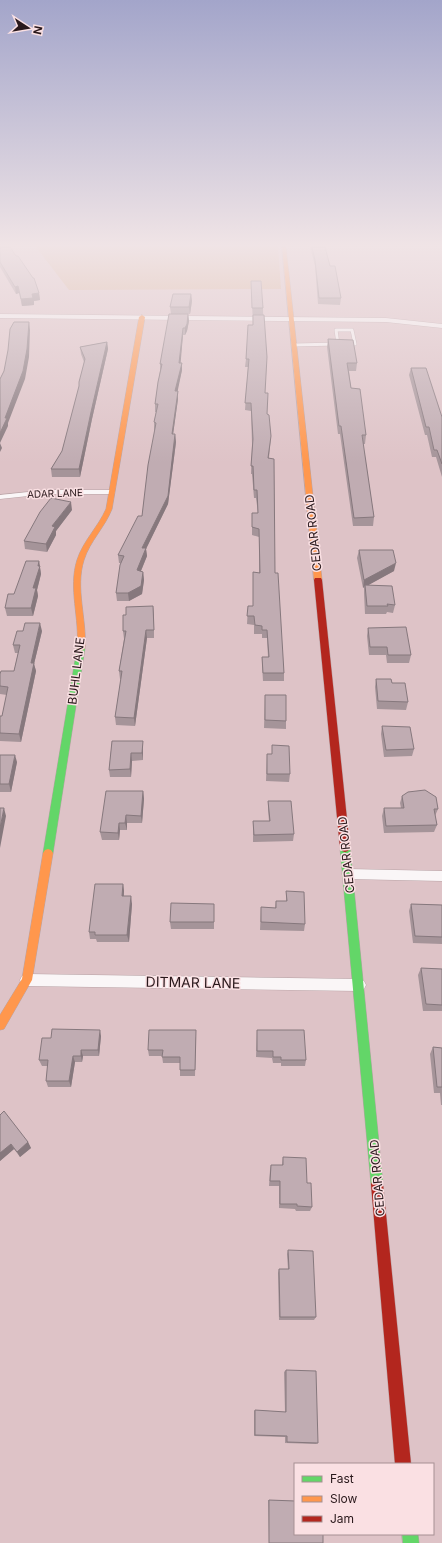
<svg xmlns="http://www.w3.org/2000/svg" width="442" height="1543" viewBox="0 0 442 1543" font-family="Inter,sans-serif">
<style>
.green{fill:#d8b091}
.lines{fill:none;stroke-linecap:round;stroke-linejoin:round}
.lane-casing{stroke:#b8a3a6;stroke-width:4}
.street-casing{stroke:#b8a3a6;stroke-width:1}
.fast-casing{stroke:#b8a3a6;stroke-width:1}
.slow-casing{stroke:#b8a3a6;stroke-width:1}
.jam-casing{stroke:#b8a3a6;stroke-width:1}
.lane{stroke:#faf6f7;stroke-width:3}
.street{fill:#faf6f7;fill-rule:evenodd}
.fast{fill:#63d668;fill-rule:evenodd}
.slow{fill:#ff974d;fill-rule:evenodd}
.jam{fill:#b3261e;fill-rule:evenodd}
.wall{fill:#a59499}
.shaded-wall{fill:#86787d}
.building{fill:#c0acb2;stroke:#86787d}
.labels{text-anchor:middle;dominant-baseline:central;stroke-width:3;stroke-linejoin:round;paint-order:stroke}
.far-street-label{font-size:10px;fill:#29181b;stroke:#fae0e3}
.street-label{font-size:12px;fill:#29181b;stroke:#fae0e3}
.near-street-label{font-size:14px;fill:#29181b;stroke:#fae0e3}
</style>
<rect width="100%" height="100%" fill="#dec3c7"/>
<path class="green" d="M36 247H278L281 289 69 290Z"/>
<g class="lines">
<g class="lane-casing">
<path id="lane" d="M294 345 338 344 336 330H352L355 344H348"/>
</g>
<g class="street-casing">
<path id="street" d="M0 314 386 318 442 324V328L386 322 0 318Z
M47 490H111L115 492 111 494H47L0 499V495Z
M348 869 442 871V881L348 879 344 878 342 874 344 870Z
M27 974 359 979 364 981 366 985 364 989 359 991 27 986 22 984 20 980 22 976Z"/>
</g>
<g class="fast-casing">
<path id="fast" d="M81 645 85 648 53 853 51 856 48 857 45 856 43 853 77 648Z
M345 844 348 845 350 848 383 1184 381 1188 377 1190 373 1188 371 1184 340 848 342 845Z
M402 1534H418L419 1543H403Z"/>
</g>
<g class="slow-casing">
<path id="slow" d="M282 247H286L322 580 318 582 314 580Z
M142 315 145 317 112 509C105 527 90 541 84 560 75 588 87 619 85 648L81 651 77 648C80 619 68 588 77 560 83 541 98 527 106 509L139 317Z
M48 849 51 850 53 853 32 980 4 1029 0 1030V1015L22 979 43 853 45 850Z"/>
</g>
<g class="jam-casing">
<path id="jam" d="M315 578H321L322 580 350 848 348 851 345 852 342 851 340 848 314 580Z
M377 1178 381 1180 383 1184 411 1464H395L371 1184 373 1180Z"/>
</g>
<use href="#lane" class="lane"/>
<use href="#street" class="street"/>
<use href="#fast" class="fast"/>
<use href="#slow" class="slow"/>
<use href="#jam" class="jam"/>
</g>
<path class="wall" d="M0 247 39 293 40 300 34 301V305L22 306 19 293 16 294 0 267Z
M310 247H325L330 266 341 298 340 305 318 304 315 266Z
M251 281 263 308 265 393 267 414 271 436 269 458 275 573 284 673V681H263L262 665V657H268L267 638H262V634H254V625L247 624 248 606H253V572L259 573V537L252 535V513H258L256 498H254L252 474H251L252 444 251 411 245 410 248 367H245L246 359 253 325Z
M191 294 192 301 190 314H188L189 321 187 331 185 335H183L180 363 182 370 177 391H178V399L173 434H175L176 442 168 504 146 549 147 556 141 571 143 572 144 580 142 594 129 601H117L116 593 121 563H119L118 555 142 516 155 430H154V422L156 412H155V404L160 371V364L171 314 170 307Z
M328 339 357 363 356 371H349L351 388 366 435 365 444H363L374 517 373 526H353L340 434H338L327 347Z
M107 342 108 349 92 419 80 477H52L51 469 62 451 79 387 84 362 81 354 80 347Z
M411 368 442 417V477L436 457H432L427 435H425L409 375Z
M72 510 56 531V535L47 552 25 549 24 541Z
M359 550 394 571 368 585 395 605 393 613 387 612 386 614H365L364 593V587L363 588 357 558Z
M39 561 41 574 37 590 38 596 33 616H7L5 608Z
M154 614V638H147L135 726 116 725 115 717 121 679H120L119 671 124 639 123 631Z
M368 628 411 655 409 663H387L386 655H369L367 636Z
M42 631 34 664 36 671 21 742 0 741V716H2L7 695 0 694V674L14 671 18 653H15L13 645Z
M376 679 392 683 408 702 406 710 377 709 375 687Z
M265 695 286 721V729L264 728Z
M382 726 414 749 412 756 384 757 381 734Z
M112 741 143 749V760L132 761 131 777H110L109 770Z
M272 745 290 774 289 782 266 781 267 754H272Z
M0 755 17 762 11 792H0Z
M143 791 144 799 142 823H127V830H120L119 840H102L100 832Z
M402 796 438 809 435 816 437 825 434 832 384 833 382 816 384 808H401L400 803Z
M268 801 294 834 293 841 253 842V821H269L268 809Z
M123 884 124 891V896L132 904 129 942H97L96 939H90L89 932Z
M286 891 305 924 304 931 260 930 261 907 275 908 276 901H286Z
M214 904V929H171L170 922Z
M411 904 442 905V944L413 943 409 911Z
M421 968 442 969V1011H423L418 975Z
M257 1030 306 1060 305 1066H281V1063H273L272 1058 256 1057Z
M101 1036 99 1056H83L82 1062H75L71 1087H48L46 1081 48 1066H42L39 1060Z
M196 1037 195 1076H180V1063H163L162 1056H149L148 1050Z
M433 1047 442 1048V1105H441L440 1093H434L430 1054Z
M0 1115 28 1142 31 1148 20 1157 14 1149 0 1161Z
M283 1157 307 1183 312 1207 310 1211H296L295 1209 279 1208V1186H269L270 1170 271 1165H282Z
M288 1250 316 1317 314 1320H279L278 1273 279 1269H288L287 1254Z
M286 1370 318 1443 316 1444 285 1443V1437L254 1436V1411L255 1410 285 1412 284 1372Z
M268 1500 295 1501V1534L323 1543H269Z"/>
<path class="shaded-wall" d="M18 286 19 293 16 294 15 287Z
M39 293 40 300 34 301V305L22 306 21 299 32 294Z
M191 294 192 301 190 314 189 307Z
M188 314 189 321 187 331 185 335V328Z
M29 322 30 330 29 357 25 379 8 423V426L0 443 2 448 0 452V433L5 418Z
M183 328V335L180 370 179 363Z
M107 342 108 349 92 419 80 477 79 469 91 412Z
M182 363V370L176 399 175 391Z
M178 391V399L172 442V434Z
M175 434 176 442 168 504 146 549 147 556 138 578 137 570 142 548Z
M71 502 72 510 56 531V535L47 552 46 544 52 526Z
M39 561 41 574 37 590 38 596 33 616 31 608 33 588Z
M396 563 394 571 365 587V585L364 587 363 588 364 580Z
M143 572 144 580 142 594 129 601 128 593Z
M153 606 154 614V638V630Z
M40 623 42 631 34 664 36 671 21 742 19 734 31 663Z
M146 630 147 638 135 726 134 718Z
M143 741V760L142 753Z
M131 753 132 761 131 777 130 769Z
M15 755 17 762 11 792 9 784Z
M143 791 144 799 142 823 141 816Z
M4 808 6 816 0 848V828Z
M126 815 127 823V830L125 823Z
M119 823 120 830 119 840 118 833Z
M123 884 124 891 123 904 122 896Z
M131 896 132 904 129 942 127 935Z
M100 1030 101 1036 99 1056 98 1050Z
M81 1050 83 1056 82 1062 81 1056Z
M73 1056 75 1062 71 1087 69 1081Z
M28 1142 31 1148 20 1157 17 1152Z
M11 1144 14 1149 0 1161V1153Z"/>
<path class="building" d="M0 247H10L16 256H18L33 278H34L39 293 32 294 33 298 21 299 18 286 15 287 0 262Z
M312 247H325L330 266H335L341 298H319L315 260Z
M251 281H261L263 308H252Z
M173 294H191L189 307H170Z
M169 314H188L187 324 185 328H183L179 363H182L175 391H178L172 434H175L168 496 142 548H146L137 570 143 572 141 586 128 593H116L120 565 124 556 118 555 138 516H142L148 465 156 423 154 422 158 404H155L158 382 162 364H160Z
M253 315H264L267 357 265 393H268L267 414 269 415 271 436 268 458 274 459 275 573H278L284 673H263L262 657H269L267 630H262V626L255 625 254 616H247L248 606H253V572L260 573 259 529 252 527V513H258L257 490H254L253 466H251L253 439 251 403H245L249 359H246L248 325H253Z
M14 322H29L27 349 23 371 5 418H7L0 433V379L4 371 8 350 10 329Z
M328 339 353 340 357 363H347L351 388 360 389 366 435H362L374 517 354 518 341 426H339Z
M107 342 91 412 79 469H51L62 451 79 386V382L85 359 80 347Z
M411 368H426L442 417V464L437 450H434L429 427H426Z
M51 498 71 502 52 526 55 527 46 544 24 541 40 512Z
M359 550H393L396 563 364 580Z
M26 561H39L38 566H40L33 588H36L31 608H5L8 594H14Z
M365 585 392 586 395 605 387 604 388 606H367Z
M153 606 154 630H146L134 718 115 717 122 671H119L126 631H123V615H126V607Z
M25 623H40L31 663H34L19 734 0 733V716H2L8 687 0 686V674L1 671H14L20 645H13L17 631H23Z
M406 627 411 655H388L387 647H370L368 628Z
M376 679H391L392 683H405L408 702 378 701Z
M265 695H286V721L265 720Z
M382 726 410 727 414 749 386 750Z
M112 741H143L142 753H131L130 769 109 770Z
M272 745 289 746 290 774H267V754H272Z
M0 755H15L9 784H0Z
M425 790 436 797 438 809H434L437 825 386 826 384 808H404L402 796 408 792Z
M106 791H143L141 816 126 815 125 823H119L118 833 100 832Z
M268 801H291L294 834 254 835 253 821H270Z
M0 808H4L0 828Z
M95 884H123L122 896H131L127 935H95V932H89Z
M286 891 304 892 305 924 261 922V907L276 908V901H287Z
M171 903 214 904V922H170Z
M411 904 442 905V937L415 936Z
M421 968 442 969V1005L426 1004Z
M52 1029 100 1030 98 1050H81V1056H73L69 1081H46L48 1060H39L42 1038H51Z
M149 1030H196L195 1070H180V1057H162L163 1050H148Z
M257 1030H304L306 1060H281V1057H273V1051H257Z
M433 1047 442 1048V1087H437Z
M4 1111 28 1142 17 1152 11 1144 0 1153V1115Z
M283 1157 306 1158 307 1183H311L312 1207 297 1206V1204H280V1181H270L271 1165H283Z
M288 1250 313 1251 316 1317H280L279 1269H289Z
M286 1370 316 1371 318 1443 287 1442V1436L255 1435V1410L286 1412Z
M269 1500 295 1501V1534H323V1543H269Z"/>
<linearGradient id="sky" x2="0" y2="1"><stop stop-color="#a3a5ca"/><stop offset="0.53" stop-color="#f0e4e6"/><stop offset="1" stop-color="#f0e4e6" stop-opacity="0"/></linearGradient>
<rect width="442" height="463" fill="url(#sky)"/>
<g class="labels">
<g class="far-street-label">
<text transform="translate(55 493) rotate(-2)">ADAR LANE</text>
</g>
<g class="street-label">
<text transform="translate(313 533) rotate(-96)">CEDAR ROAD</text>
<text transform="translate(76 671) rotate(-83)">BUHL LANE</text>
<text transform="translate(346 855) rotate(-96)">CEDAR ROAD</text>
<text transform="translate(377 1178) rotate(-95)">CEDAR ROAD</text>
</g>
<g class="near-street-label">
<text transform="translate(193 982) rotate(1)">DITMAR LANE</text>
</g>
</g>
<rect x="294" y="1463" width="140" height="72" fill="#fae0e3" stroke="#a69093"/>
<rect x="302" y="1476" width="20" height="6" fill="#63d668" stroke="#a69093"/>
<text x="330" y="1483" font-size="12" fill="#29181b">Fast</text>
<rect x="302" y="1496" width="20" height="6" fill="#ff974d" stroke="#a69093"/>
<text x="330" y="1503" font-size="12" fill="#29181b">Slow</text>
<rect x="302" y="1516" width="20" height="6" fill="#b3261e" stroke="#a69093"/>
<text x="330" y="1523" font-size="12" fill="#29181b">Jam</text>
<g transform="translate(28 28) rotate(102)" stroke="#fae0e3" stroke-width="3" paint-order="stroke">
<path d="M0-3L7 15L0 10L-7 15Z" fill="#29181b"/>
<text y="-6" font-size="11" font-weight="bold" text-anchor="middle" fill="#29181b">N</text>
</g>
</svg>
